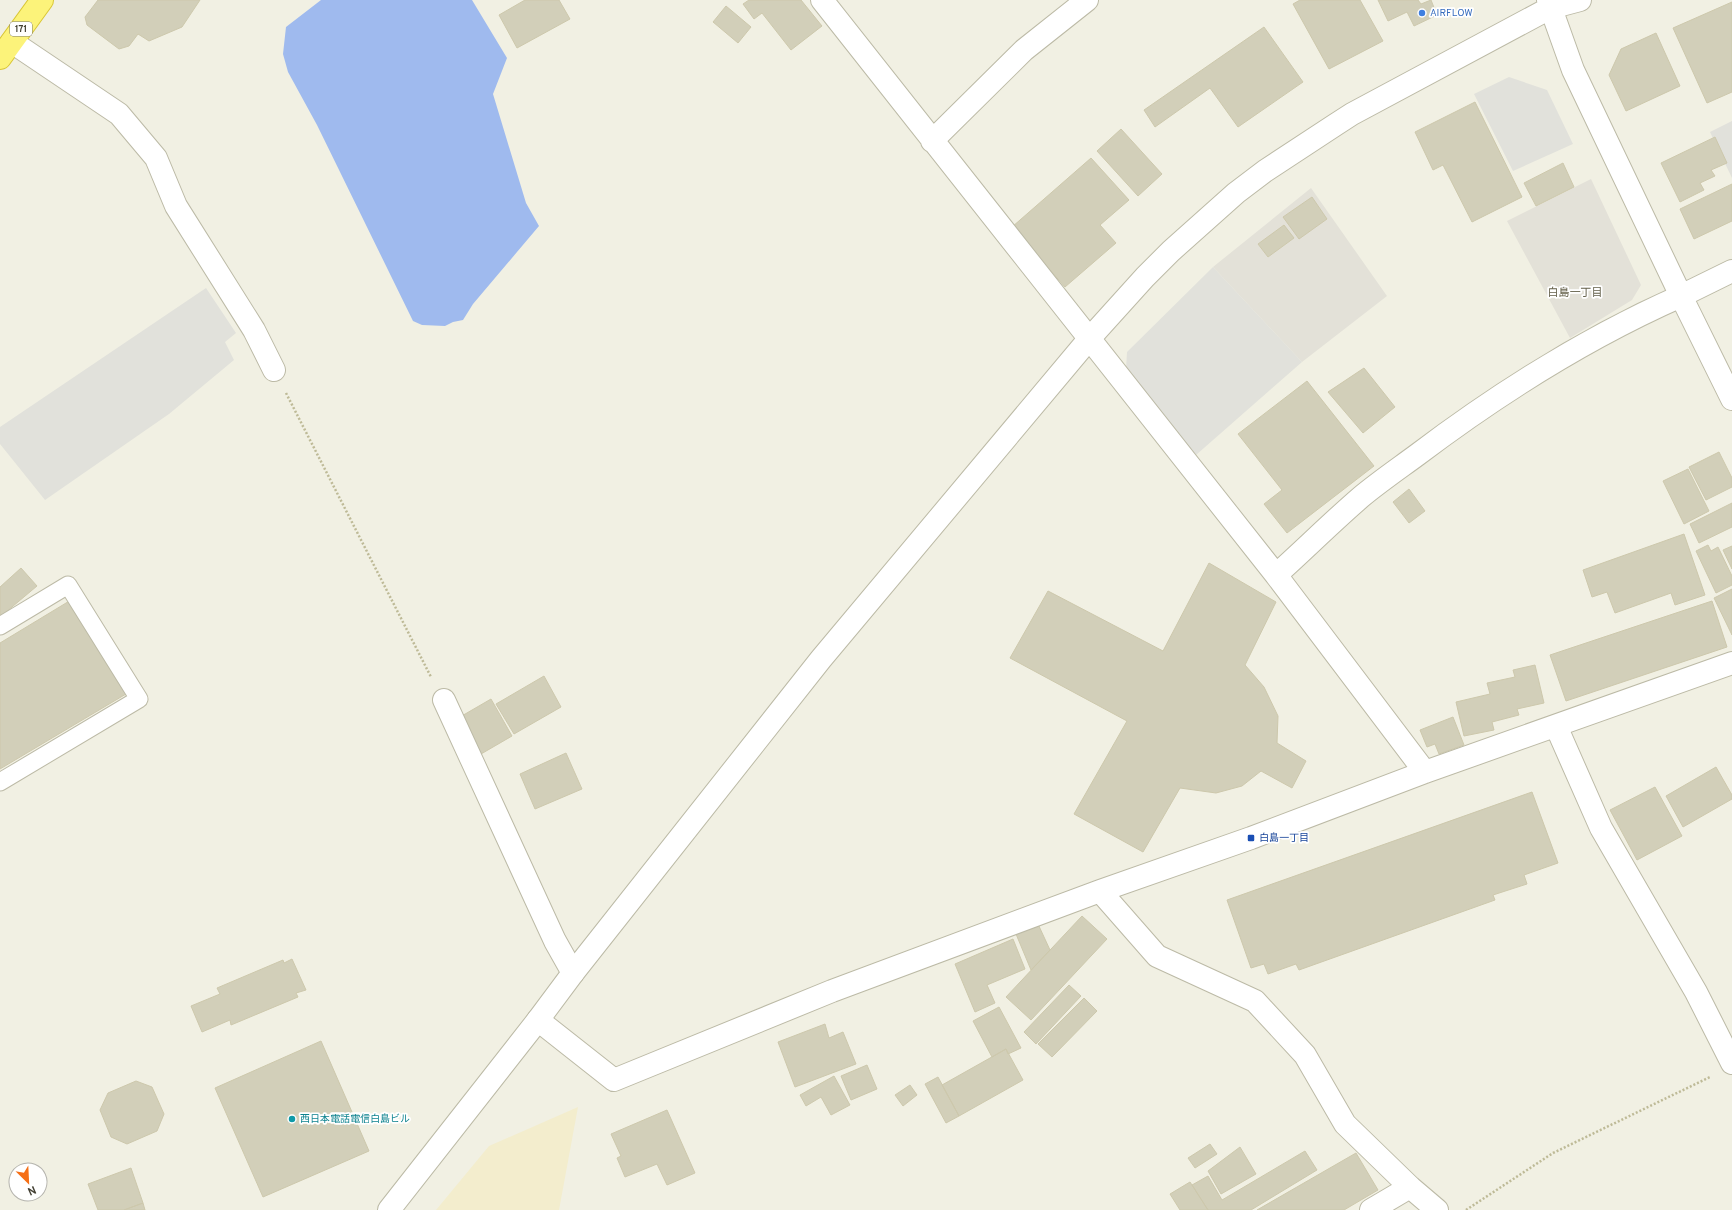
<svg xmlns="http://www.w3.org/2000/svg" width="1732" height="1210" viewBox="0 0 1732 1210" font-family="Overpass,'Noto Sans JP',sans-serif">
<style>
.commercial{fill:#f3edcd}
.industrial{fill:#e3e1d8}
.parking{fill:#e1e1db}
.water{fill:#9fbaee}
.building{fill:#d2cfb9;stroke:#cdc8ac}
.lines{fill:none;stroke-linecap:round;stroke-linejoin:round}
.service-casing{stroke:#bcbaa6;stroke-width:19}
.minor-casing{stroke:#bcbaa6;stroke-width:24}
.tertiary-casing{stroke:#bcbaa6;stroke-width:24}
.trunk-casing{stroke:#d9c635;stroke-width:24}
.path{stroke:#beba97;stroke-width:2.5;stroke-dasharray:2 2;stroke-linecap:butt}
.service{stroke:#fff;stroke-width:17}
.minor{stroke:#fff;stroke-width:22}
.tertiary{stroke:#fff;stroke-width:22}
.trunk{stroke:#fcf37a;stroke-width:22}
.shop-dot{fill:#3f7fe0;stroke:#fff;stroke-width:1.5}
.transit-dot{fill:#1a4fb4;stroke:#fff;stroke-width:1.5}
.culture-dot{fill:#0f9aa8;stroke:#fff;stroke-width:1.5}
.labels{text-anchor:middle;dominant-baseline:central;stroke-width:3.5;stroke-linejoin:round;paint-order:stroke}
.shield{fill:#fff;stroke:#7b7970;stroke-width:1}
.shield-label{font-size:9px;font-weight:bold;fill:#434033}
.shop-label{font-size:10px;fill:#366cbe;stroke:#fff;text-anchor:start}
.transit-label{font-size:10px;fill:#164399;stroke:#fff;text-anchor:start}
.culture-label{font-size:10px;fill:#0d838f;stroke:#fff;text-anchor:start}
.neighbourhood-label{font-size:11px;fill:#65614b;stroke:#fff}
</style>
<rect width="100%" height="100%" fill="#f1f0e3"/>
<path class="commercial" d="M578 1107 559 1210H436L489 1146Z"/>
<path class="industrial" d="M1591 179 1641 285 1632 300 1570 338 1507 221Z
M1311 188 1387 296 1302 362 1213 267Z"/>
<path class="parking" d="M1509 77 1547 90 1573 144 1513 171 1474 94Z
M1732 121V178L1710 132Z
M1213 267 1302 362 1196 455 1126 370 1127 352Z
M206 288 236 333 225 342 234 360 169 414 45 500 0 444V427Z"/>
<path class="water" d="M321 0H472L507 58 493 94 526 203 539 226 473 304 463 320 453 322 445 326 422 325 413 321 317 125 288 72 283 54 286 27Z"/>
<path class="building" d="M98 0H200L182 27 149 41 138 34 129 46 119 49 87 25 85 17Z
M525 0H559L570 19 517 48 499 15Z
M749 0H801L822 26 791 50 762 13 754 19 743 4Z
M1300 0H1360L1383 41 1329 69 1293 4Z
M1378 0H1418L1421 4 1431 0 1437 15 1414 26 1407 12 1388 21Z
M1732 2V92L1707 103 1673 28Z
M726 6 751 27 738 43 713 22Z
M1264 27 1303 82 1238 127 1210 88 1155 127 1144 110Z
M1656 33 1680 86 1626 111 1609 75 1621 49Z
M1475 102 1522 197 1472 222 1443 165 1433 170 1415 132Z
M1121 129 1162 174 1138 196 1097 151Z
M1715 137 1727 163 1711 170 1715 176 1700 183 1704 190 1680 202 1661 163Z
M1091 158 1129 200 1100 225 1116 243 1065 287 1012 227Z
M1563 163 1574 187 1536 206 1524 183Z
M1732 184V221L1694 239 1680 209Z
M1312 197 1327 219 1299 239 1283 217Z
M1284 225 1294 238 1268 257 1258 244Z
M1364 368 1395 407 1363 433 1328 392Z
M1307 381 1374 466 1287 533 1264 504 1282 490 1238 434Z
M1719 452 1732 478V487L1706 500 1689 467Z
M1688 469 1709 511 1684 524 1663 481Z
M1409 489 1425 511 1409 523 1393 502Z
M1732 503V527L1699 543 1690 524Z
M1684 534 1705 595 1675 605 1671 593 1615 613 1607 592 1592 597 1583 570Z
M1708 545 1711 551 1718 547 1732 576V585L1716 593 1696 551Z
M1732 546V569L1723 550Z
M1209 563 1276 602 1245 665 1264 687 1278 716 1277 743 1306 761 1292 788 1261 771 1242 786 1216 793 1180 788 1143 852 1074 814 1127 721 1010 658 1048 591 1163 651Z
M21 568 37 586 0 617V587Z
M1732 589V635L1714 598Z
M71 600 126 694 0 769V643Z
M1712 601 1727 647 1566 701 1550 655Z
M1535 665 1544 703 1517 709 1519 715 1492 722 1494 730 1464 736 1456 702 1490 694 1487 683 1515 677 1513 670Z
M544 676 561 707 514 734 496 704Z
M491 699 512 736 481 754 460 717Z
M1453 717 1464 745 1439 754 1435 744 1427 747 1420 730Z
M566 753 582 789 535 809 520 774Z
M1716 767 1732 795V799L1683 827 1666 796Z
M1655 787 1682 836 1637 860 1610 810Z
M1532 792 1558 863 1524 875 1527 884 1493 895 1495 900 1299 970 1296 964 1268 974 1264 964 1251 968 1227 900Z
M1082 916 1107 939 1031 1020 1006 997Z
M1038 924 1050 950 1031 970 1016 934Z
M1013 939 1025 969 987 985 995 1003 975 1012 955 964Z
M292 959 306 990 296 993 298 997 231 1025 230 1020 202 1032 191 1006 220 994 217 988 283 960 284 963Z
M1069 985 1081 996 1036 1044 1024 1032Z
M1084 998 1097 1011 1052 1057 1038 1044Z
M999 1007 1021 1048 1008 1054 1006 1049 992 1057 973 1021Z
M825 1024 829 1038 843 1032 856 1064 795 1087 778 1042Z
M321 1041 369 1151 263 1197 215 1088Z
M1006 1049 1023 1080 959 1116 942 1085Z
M867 1065 877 1089 851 1100 841 1076Z
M834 1076 850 1105 831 1115 821 1097 806 1106 800 1095Z
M938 1077 959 1116 946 1123 925 1084Z
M136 1081 152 1087 164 1114 157 1131 127 1144 111 1137 100 1110 108 1093Z
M910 1085 917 1095 903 1106 895 1095Z
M667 1110 695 1173 667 1185 657 1164 625 1177 617 1158 621 1156 611 1134Z
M1210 1144 1217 1154 1195 1168 1188 1158Z
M1240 1147 1256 1174 1221 1194 1208 1171Z
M1305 1151 1317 1170 1251 1210H1208L1192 1185 1208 1176 1222 1200Z
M1356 1153 1378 1190 1344 1210H1257Z
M131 1168 143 1203 124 1210H98L88 1184Z
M1190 1182 1192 1185 1208 1210H1180L1170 1194Z
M143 1203 145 1210H124Z"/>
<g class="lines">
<g class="service-casing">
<path id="service" d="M0 626 68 585 139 699 0 782"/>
</g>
<g class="minor-casing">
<path id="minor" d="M822 0 1276 575
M12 42 119 114 156 158 176 206 254 330 274 370
M932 141 1024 50 1087 0
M444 700 555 941 573 973
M1556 726 1601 828 1696 992 1732 1063
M1425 772 1276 575C1305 549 1332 522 1361 497 1379 482 1398 469 1417 455 1499 393 1586 338 1681 296L1732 399
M1100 891 1157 956 1255 1001 1305 1055 1345 1124 1410 1187 1437 1210
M538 1020 614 1080 832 991 1100 891 1251 838 1425 772 1732 663
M1371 1210 1410 1187"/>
</g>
<g class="tertiary-casing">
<path id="tertiary" d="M1548 0 1573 70 1681 296 1732 271
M1550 8 1580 0
M389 1210 538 1020 573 973 821 659 1089 339 1145 277 1171 251 1236 193 1265 171 1335 125 1352 114 1550 8 1561 0"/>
</g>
<g class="trunk-casing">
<path id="trunk" d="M0 58 42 0"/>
</g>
<path class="path" d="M286 393 431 677
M1466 1210 1553 1153 1710 1077"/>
<use href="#service" class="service"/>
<use href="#minor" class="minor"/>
<use href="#tertiary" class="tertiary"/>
<use href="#trunk" class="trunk"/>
</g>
<circle class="shop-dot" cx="1422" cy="13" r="4"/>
<rect class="transit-dot" x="1247" y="834" width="8" height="8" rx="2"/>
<circle class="culture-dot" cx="292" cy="1119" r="4"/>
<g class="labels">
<rect class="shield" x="10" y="22" width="22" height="14" rx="3"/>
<g class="shield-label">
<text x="21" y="29">171</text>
</g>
<g class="shop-label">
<text x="1430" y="13">AIRFLOW</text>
</g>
<g class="transit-label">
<text x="1259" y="838">白島一丁目</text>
</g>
<g class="culture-label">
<text x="300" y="1119">西日本電話電信白島ビル</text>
</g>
<g class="neighbourhood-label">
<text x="1575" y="293">白島一丁目</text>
</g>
</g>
<g transform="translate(28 1182) rotate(156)"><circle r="19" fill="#ffffff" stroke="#b4b3ad"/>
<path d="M0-3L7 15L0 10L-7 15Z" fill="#f56f16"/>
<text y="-6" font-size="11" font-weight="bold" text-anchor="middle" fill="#434033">N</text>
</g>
</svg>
